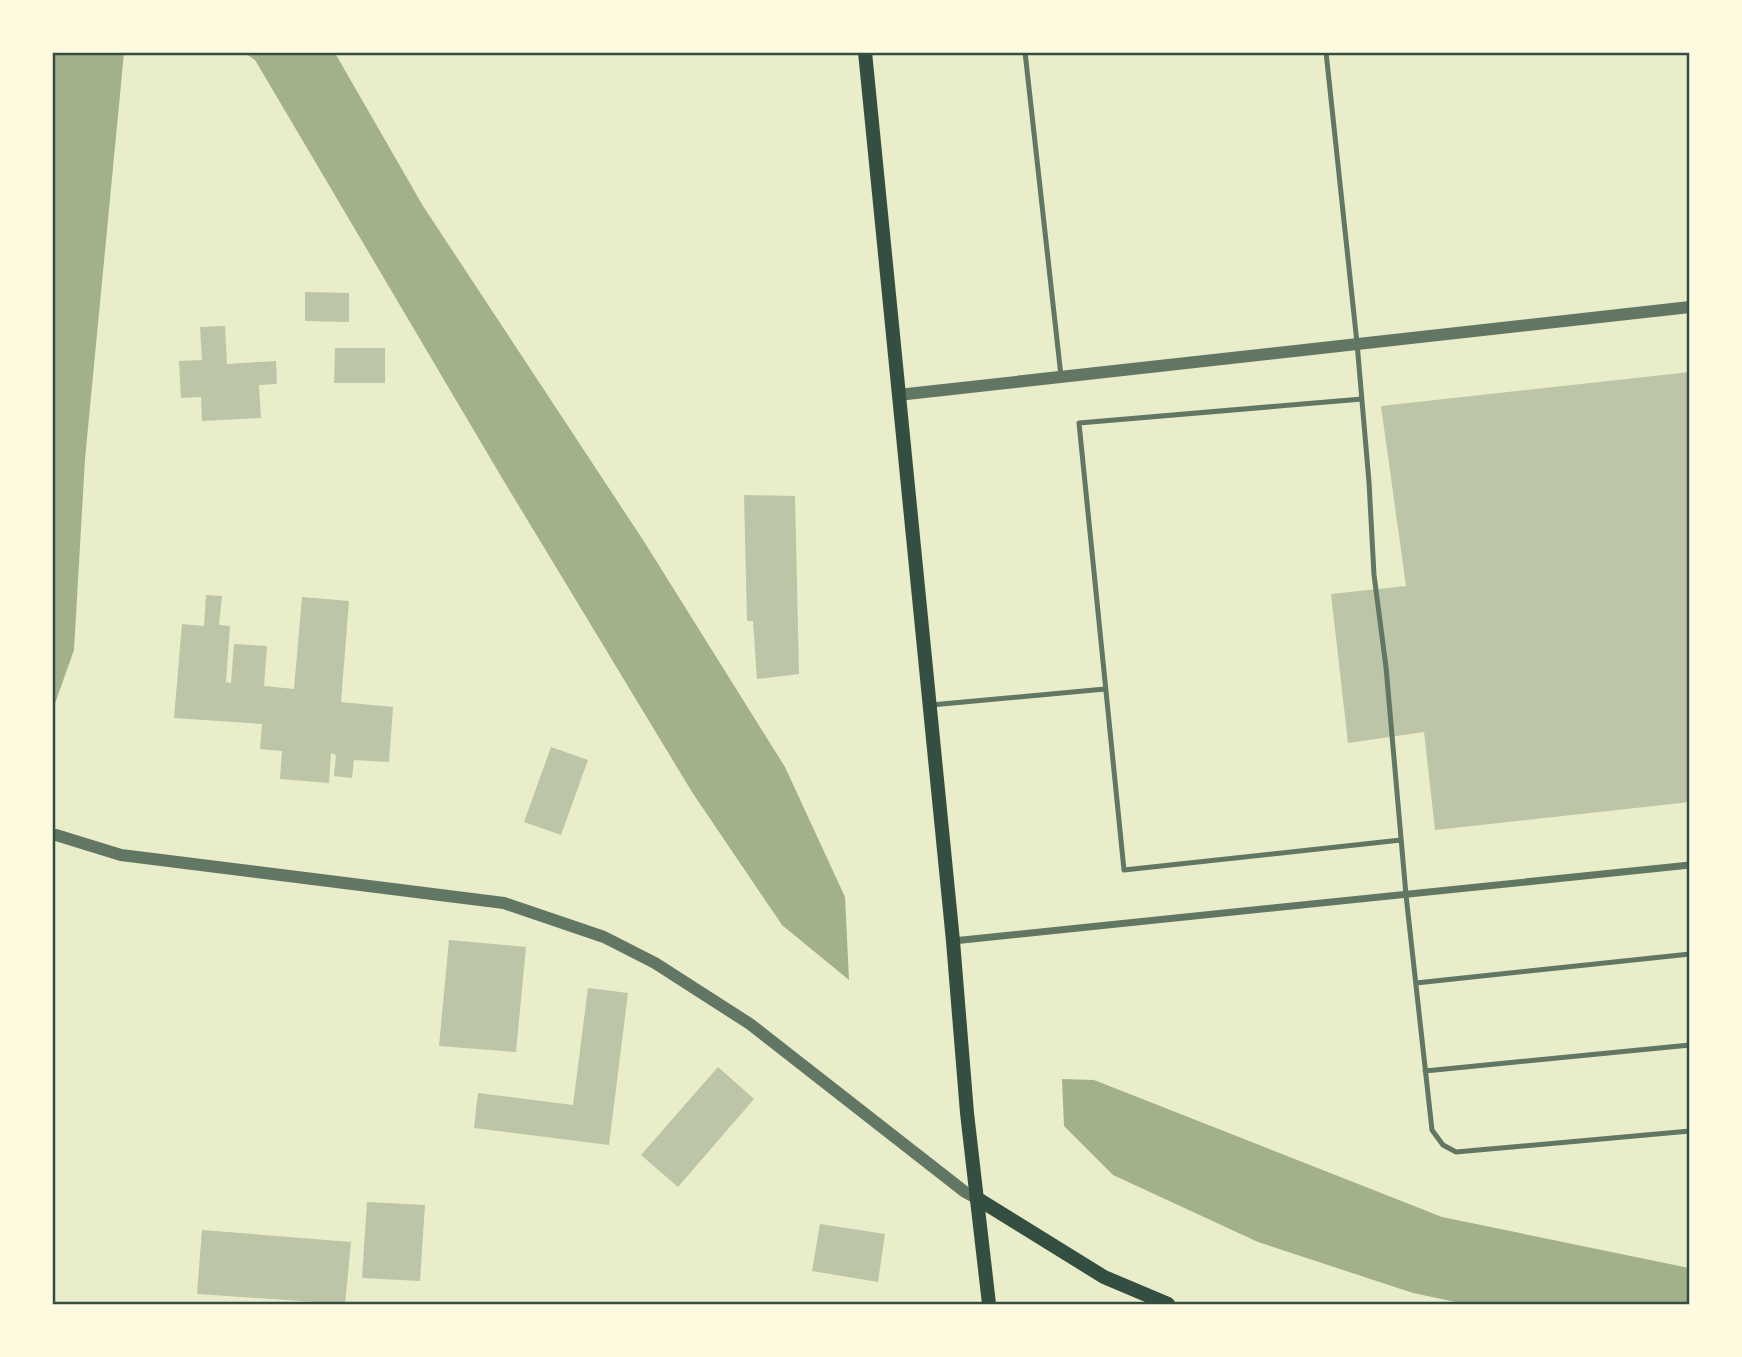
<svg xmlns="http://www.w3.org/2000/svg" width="1742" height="1357" viewBox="0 0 1742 1357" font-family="Rubik,sans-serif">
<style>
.water{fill:#a3b18a}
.building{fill:#bcc5a7}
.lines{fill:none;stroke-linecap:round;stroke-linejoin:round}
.service{stroke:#617663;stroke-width:5}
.minor{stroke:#617663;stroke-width:7}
.tertiary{stroke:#617663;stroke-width:12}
.secondary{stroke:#344e41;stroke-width:14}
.neatline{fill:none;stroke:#344e41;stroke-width:2.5}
</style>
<rect width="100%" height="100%" fill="#e9edc9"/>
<path class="water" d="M53 52 124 53 85 459 74 650 53 709Z
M245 53H335L423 206 645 543 785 767 845 897 849 980 782 925 692 792 502 478 255 60Z
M1062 1079 1094 1080 1442 1217 1689 1268V1304H1465L1413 1293 1258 1242 1113 1175 1064 1126Z"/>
<path class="building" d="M305 292 349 293V322L305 321Z
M225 326 227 364 276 361 277 384 259 385 261 418 202 421 201 397 181 398 179 361 202 360 200 327Z
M335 348H385V383H334Z
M1690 372V802L1435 830 1424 732 1348 743 1331 594 1406 586 1381 406Z
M744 495 795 496 799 674 757 679 753 621H747Z
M206 595 222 596 219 625 230 626 226 682 231 683 234 644 267 646 264 686 294 689 302 597 349 601 341 702 393 707 389 762 354 760 352 778 334 776 336 755 331 753 329 783 280 779 282 751 260 749 262 724 174 718 182 624 204 626Z
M551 747 588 760 561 835 524 822Z
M449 940 526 947 516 1052 439 1046Z
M588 988 628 993 609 1145 474 1128 478 1093 573 1105Z
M718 1067 754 1099 678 1187 641 1155Z
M367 1202 425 1205 420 1281 362 1278Z
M820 1224 885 1234 878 1282 812 1271Z
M202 1230 351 1242 345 1304 197 1294Z"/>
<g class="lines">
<path class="service" d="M1025 52 1061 376
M1326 52 1357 343 1369 482 1374 575 1386 667 1406 895 1432 1130 1443 1145 1456 1152 1690 1131
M1362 399 1079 423 1124 870 1401 840
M931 705 1105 689
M1416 983 1690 954
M1425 1071 1690 1045"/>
<path class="minor" d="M953 941 1690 865"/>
<path class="tertiary" d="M898 395 1690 307
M56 835 121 855 504 903 604 937 655 963 750 1024 965 1192 978 1199"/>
<path class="secondary" d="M865 52 953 941 967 1113 989 1304
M978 1199 1104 1277 1168 1304"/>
</g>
<rect width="1742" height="1357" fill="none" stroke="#fefae0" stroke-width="108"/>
<rect x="54" y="54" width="1634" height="1249" class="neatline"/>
</svg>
